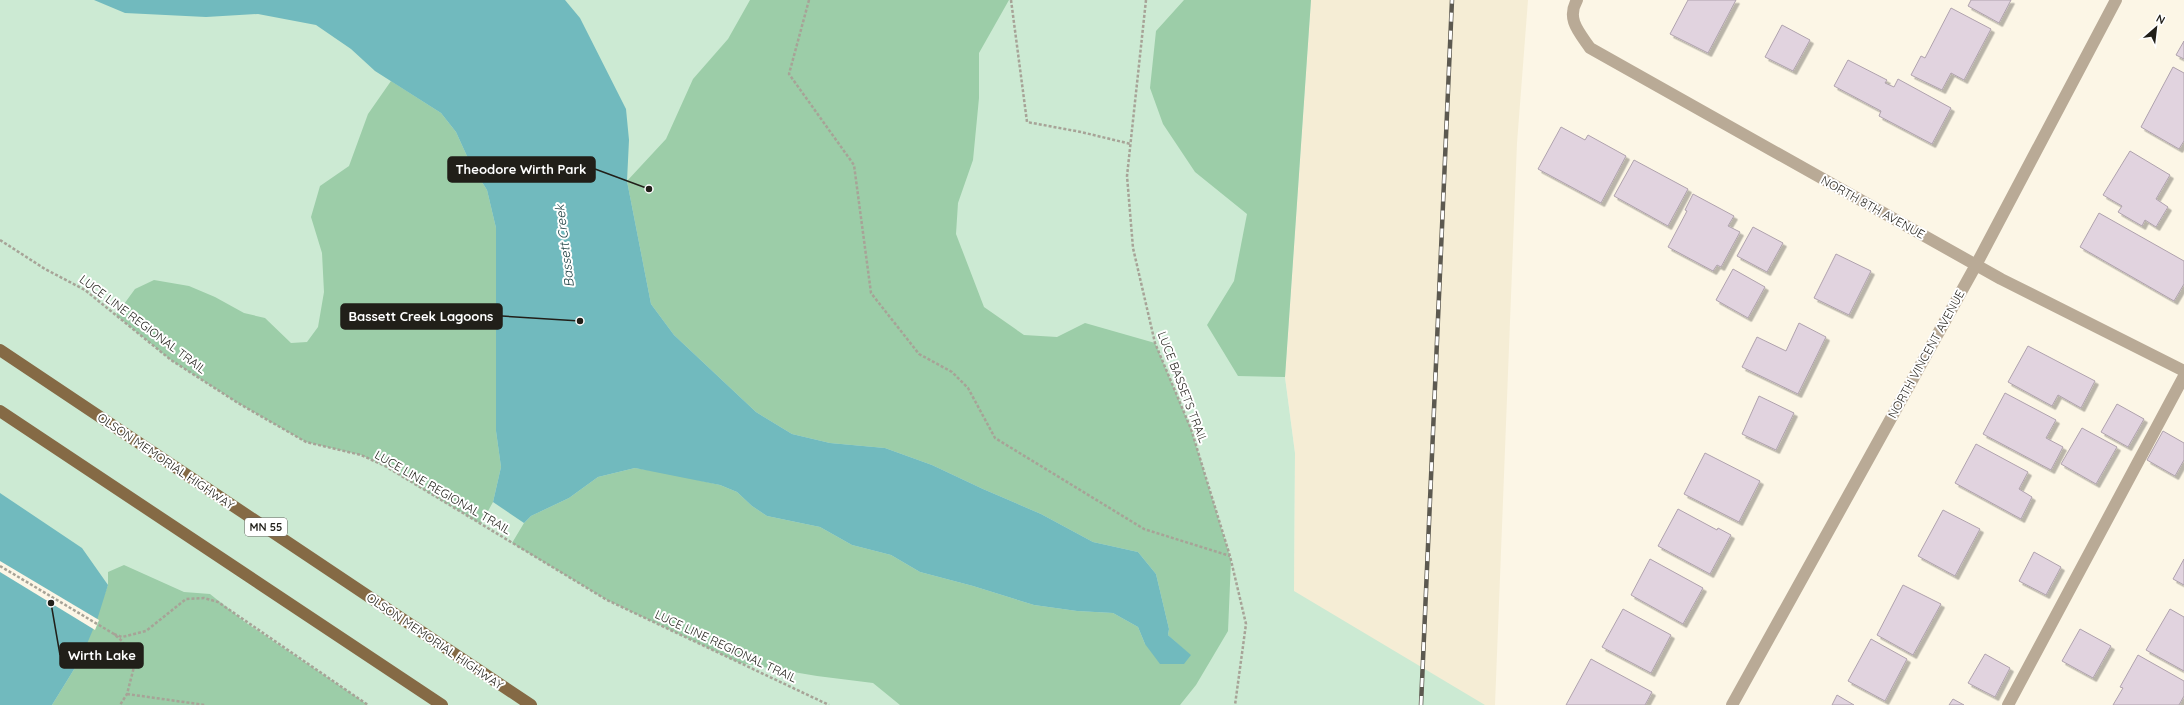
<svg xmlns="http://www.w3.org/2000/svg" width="2184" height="705" viewBox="0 0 2184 705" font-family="Quicksand,sans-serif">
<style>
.built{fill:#f5edd5}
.green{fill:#ccead3}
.forest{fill:#9ccda8}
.water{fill:#71babe}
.pier{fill:#fcf6e6}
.building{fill:#e1d3df;stroke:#afa2ad;filter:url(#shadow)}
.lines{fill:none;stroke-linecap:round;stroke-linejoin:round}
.path{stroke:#a7a397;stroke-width:2.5;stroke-dasharray:3 2;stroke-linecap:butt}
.minor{stroke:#b9aa96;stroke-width:12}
.major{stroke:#856a45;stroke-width:12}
.rail-casing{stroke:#5c5950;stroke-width:4.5}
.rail{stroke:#fff;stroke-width:3;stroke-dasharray:9;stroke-linecap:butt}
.labels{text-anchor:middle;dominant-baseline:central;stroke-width:4;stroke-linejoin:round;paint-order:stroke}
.shield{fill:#fff;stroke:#64625e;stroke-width:1}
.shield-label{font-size:11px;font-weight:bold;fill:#211f19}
.street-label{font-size:12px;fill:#211f19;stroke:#fff}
.water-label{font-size:13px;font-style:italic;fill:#15393b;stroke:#fff}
.leader{fill:none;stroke:#211f19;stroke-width:1.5}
.callout-dot{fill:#211f19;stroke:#fff;stroke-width:1.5}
.callout{fill:#211f19;stroke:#211f19;stroke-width:1.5}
.callout-label{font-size:13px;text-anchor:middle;font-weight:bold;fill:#fff}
</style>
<defs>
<filter id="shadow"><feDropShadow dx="3.5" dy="3.5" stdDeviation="0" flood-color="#0004"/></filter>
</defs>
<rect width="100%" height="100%" fill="#fcf6e6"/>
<path class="built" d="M1311 0H1528L1517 143 1495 705H1293L1295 453 1285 377Z"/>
<path class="green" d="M0 0H1311L1285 377 1295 453 1294 591 1485 705H0Z"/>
<path class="forest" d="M750 0H1009L979 53V98L973 160 958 203 956 234 984 307 1024 335 1057 337 1085 323 1155 343 1191 429 1231 560 1228 631 1196 685 1180 705H900L873 683 817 676 740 663 607 600 512 543 524 523 531 516 569 498 598 477 635 468 667 473 720 485 737 492 752 506 767 516 820 527 852 545 891 555 920 572 973 586 1034 605 1077 611 1113 613 1138 627 1145 644 1190 655 1168 635 1169 629 1156 574 1138 552 1093 542 1041 514 983 489 932 465 885 448 830 443 792 434 756 412 674 335 651 304 627 181 666 139 693 79 728 39Z
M1184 0H1311L1285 377 1238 376 1207 325 1234 281 1247 214 1195 172 1163 124 1150 88 1156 31Z
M391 81 441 113 456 132 471 165 487 190 496 228V431L501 467 493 502 481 524 385 466 361 455 306 442 238 403 171 360 116 315 135 289 154 280 189 286 215 297 244 313 265 318 291 343 307 342 318 327 324 292 322 253 311 217 320 186 349 166 368 114Z
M124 565 184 592 210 594 245 622 368 705H52L81 658 108 585V572Z"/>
<path class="water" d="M94 0H565L580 18 626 109 629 140 627 181 651 304 674 335 756 412 792 434 830 443 885 448 932 465 983 489 1041 514 1093 542 1138 552 1156 574 1169 629 1168 635 1191 655 1184 664H1160L1145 644 1138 627 1113 613 1077 611 1034 605 973 586 920 572 891 555 852 545 820 527 767 516 752 506 737 492 720 485 635 468 598 477 569 498 531 516 524 523 493 502 501 467 496 431V228L487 190 471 165 456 132 441 113 375 71 351 49 316 25 258 14 206 17 125 13Z
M0 493 82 548 108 585 97 620 81 658 52 705H0Z"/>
<path class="pier" d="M0 561 99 620 95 630 0 572Z"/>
<path class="building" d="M1688 0H1736L1708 53 1670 34Z
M1971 0H2011L1999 23 1968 6Z
M1951 8 1991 29 1964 80 1951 73 1942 90 1911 75 1921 56 1925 58Z
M1782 25 1810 40 1793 71 1765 57Z
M2184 41V59L2176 55Z
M1848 60 1887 80 1885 83 1894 87 1898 79 1951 108 1932 144 1879 116 1881 111 1834 86Z
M2173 67 2184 73V141L2179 149 2141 127Z
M1561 127 1585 140 1588 135 1626 156 1601 203 1538 169Z
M2130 151 2170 175 2156 199 2168 207 2156 227 2145 220 2142 226 2118 212 2122 206 2103 195Z
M1634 160 1688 189 1668 226 1614 196Z
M1693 194 1734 216 1728 226 1740 232 1721 267 1717 265 1713 271 1668 247 1687 211 1685 210Z
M2099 213 2184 261V284L2174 301 2080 247Z
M1753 227 1783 243 1767 272 1737 256Z
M1836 254 1871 271 1849 315 1814 298Z
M1733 269 1765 287 1748 318 1716 300Z
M1799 323 1826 337 1798 394 1742 367 1757 337 1786 351Z
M2028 346 2095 381 2081 408 2058 395 2052 406 2008 382Z
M2005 393 2056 420 2046 438 2063 447 2051 470 1983 434Z
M1759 396 1794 413 1776 450 1742 434Z
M2117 404 2144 419 2128 447 2101 432Z
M2082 428 2117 447 2096 484 2061 464Z
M2163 431 2184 443V460L2175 476 2147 460Z
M1976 444 2028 472 2019 489 2032 497 2021 519 1955 483Z
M1705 453 1760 481 1739 522 1684 494Z
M1678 509 1717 530 1718 528 1731 535 1710 574 1658 546Z
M1943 510 1980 529 1955 576 1918 556Z
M2034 552 2061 567 2046 595 2019 581Z
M1650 559 1703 588 1683 624 1631 595Z
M2184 559V585L2173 579Z
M1903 585 1941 604 1913 655 1877 635Z
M1623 609 1671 635 1651 673 1602 647Z
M2170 609 2184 617V671L2146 650Z
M2080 629 2111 646 2093 678 2062 661Z
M1871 639 1907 659 1885 701 1848 681Z
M1985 654 2010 668 1995 697 1968 683Z
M2138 655 2184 681V696L2179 705H2113L2123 688 2120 687Z
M1591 659 1652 692 1645 705H1566Z
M1837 695 1854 705H1832Z
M1953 699 1964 705H1949Z"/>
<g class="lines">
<path class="path" d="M809 0 789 74 854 165 871 293 919 354 952 372 968 388 995 438 1144 529 1230 556
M1011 0 1027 122 1081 132 1131 144
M1146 0 1127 176 1133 248 1155 343 1191 429 1230 556 1246 624 1235 705
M0 240 45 269 85 290 171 360 238 403 306 442 361 455 385 466 607 600 829 705
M0 566 114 634 122 641 135 663 127 694 120 705
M114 634 122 637 146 631 186 599 204 598 218 602 368 705
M127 694 205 705"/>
<path class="minor" d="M1577 0C1566 19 1579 32 1590 48L2001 279 2184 371
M1732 705 1976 265 2116 0
M2008 705 2184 376"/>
<path class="major" d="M0 350 531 705
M0 411 442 705"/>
<g class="rail-casing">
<path id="rail" d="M1421 705 1452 0"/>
</g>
<use href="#rail" class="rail"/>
</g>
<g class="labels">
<rect class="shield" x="245" y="518" width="42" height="18" rx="3"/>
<g class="shield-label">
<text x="266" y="527">MN 55</text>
</g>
<g class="street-label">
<text transform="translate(1873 207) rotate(29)">NORTH 8TH AVENUE</text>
<text transform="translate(143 324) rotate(37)">LUCE LINE REGIONAL TRAIL</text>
<text transform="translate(1926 354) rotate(-61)">NORTH VINCENT AVENUE</text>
<text transform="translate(1183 387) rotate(69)">LUCE BASSETS TRAIL</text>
<text transform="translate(166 461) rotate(34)">OLSON MEMORIAL HIGHWAY</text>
<text transform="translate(443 492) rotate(30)">LUCE LINE REGIONAL TRAIL</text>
<text transform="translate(435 641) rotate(34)">OLSON MEMORIAL HIGHWAY</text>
<text transform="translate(726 646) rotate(25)">LUCE LINE REGIONAL TRAIL</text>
</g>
<g class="water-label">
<text transform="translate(564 246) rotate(-97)">Bassett Creek</text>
</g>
</g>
<path class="leader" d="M649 189L595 169M580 321L502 316M51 603L60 655"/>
<g class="callout-dot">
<circle cx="649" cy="189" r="4"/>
<circle cx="580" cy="321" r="4"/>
<circle cx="51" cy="603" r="4"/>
</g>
<g class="callout">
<rect x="448" y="157" width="147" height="25" rx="4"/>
<rect x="341" y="304" width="161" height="25" rx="4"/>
<rect x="60" y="643" width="83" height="25" rx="4"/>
</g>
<g class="callout-label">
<text x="521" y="174">Theodore Wirth Park</text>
<text x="421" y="321">Bassett Creek Lagoons</text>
<text x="102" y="660">Wirth Lake</text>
</g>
<g transform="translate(2156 28) rotate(28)" stroke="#ffffff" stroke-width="3" paint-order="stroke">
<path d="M0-3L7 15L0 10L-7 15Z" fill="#211f19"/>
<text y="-6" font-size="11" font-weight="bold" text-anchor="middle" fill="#211f19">N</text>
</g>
</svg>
